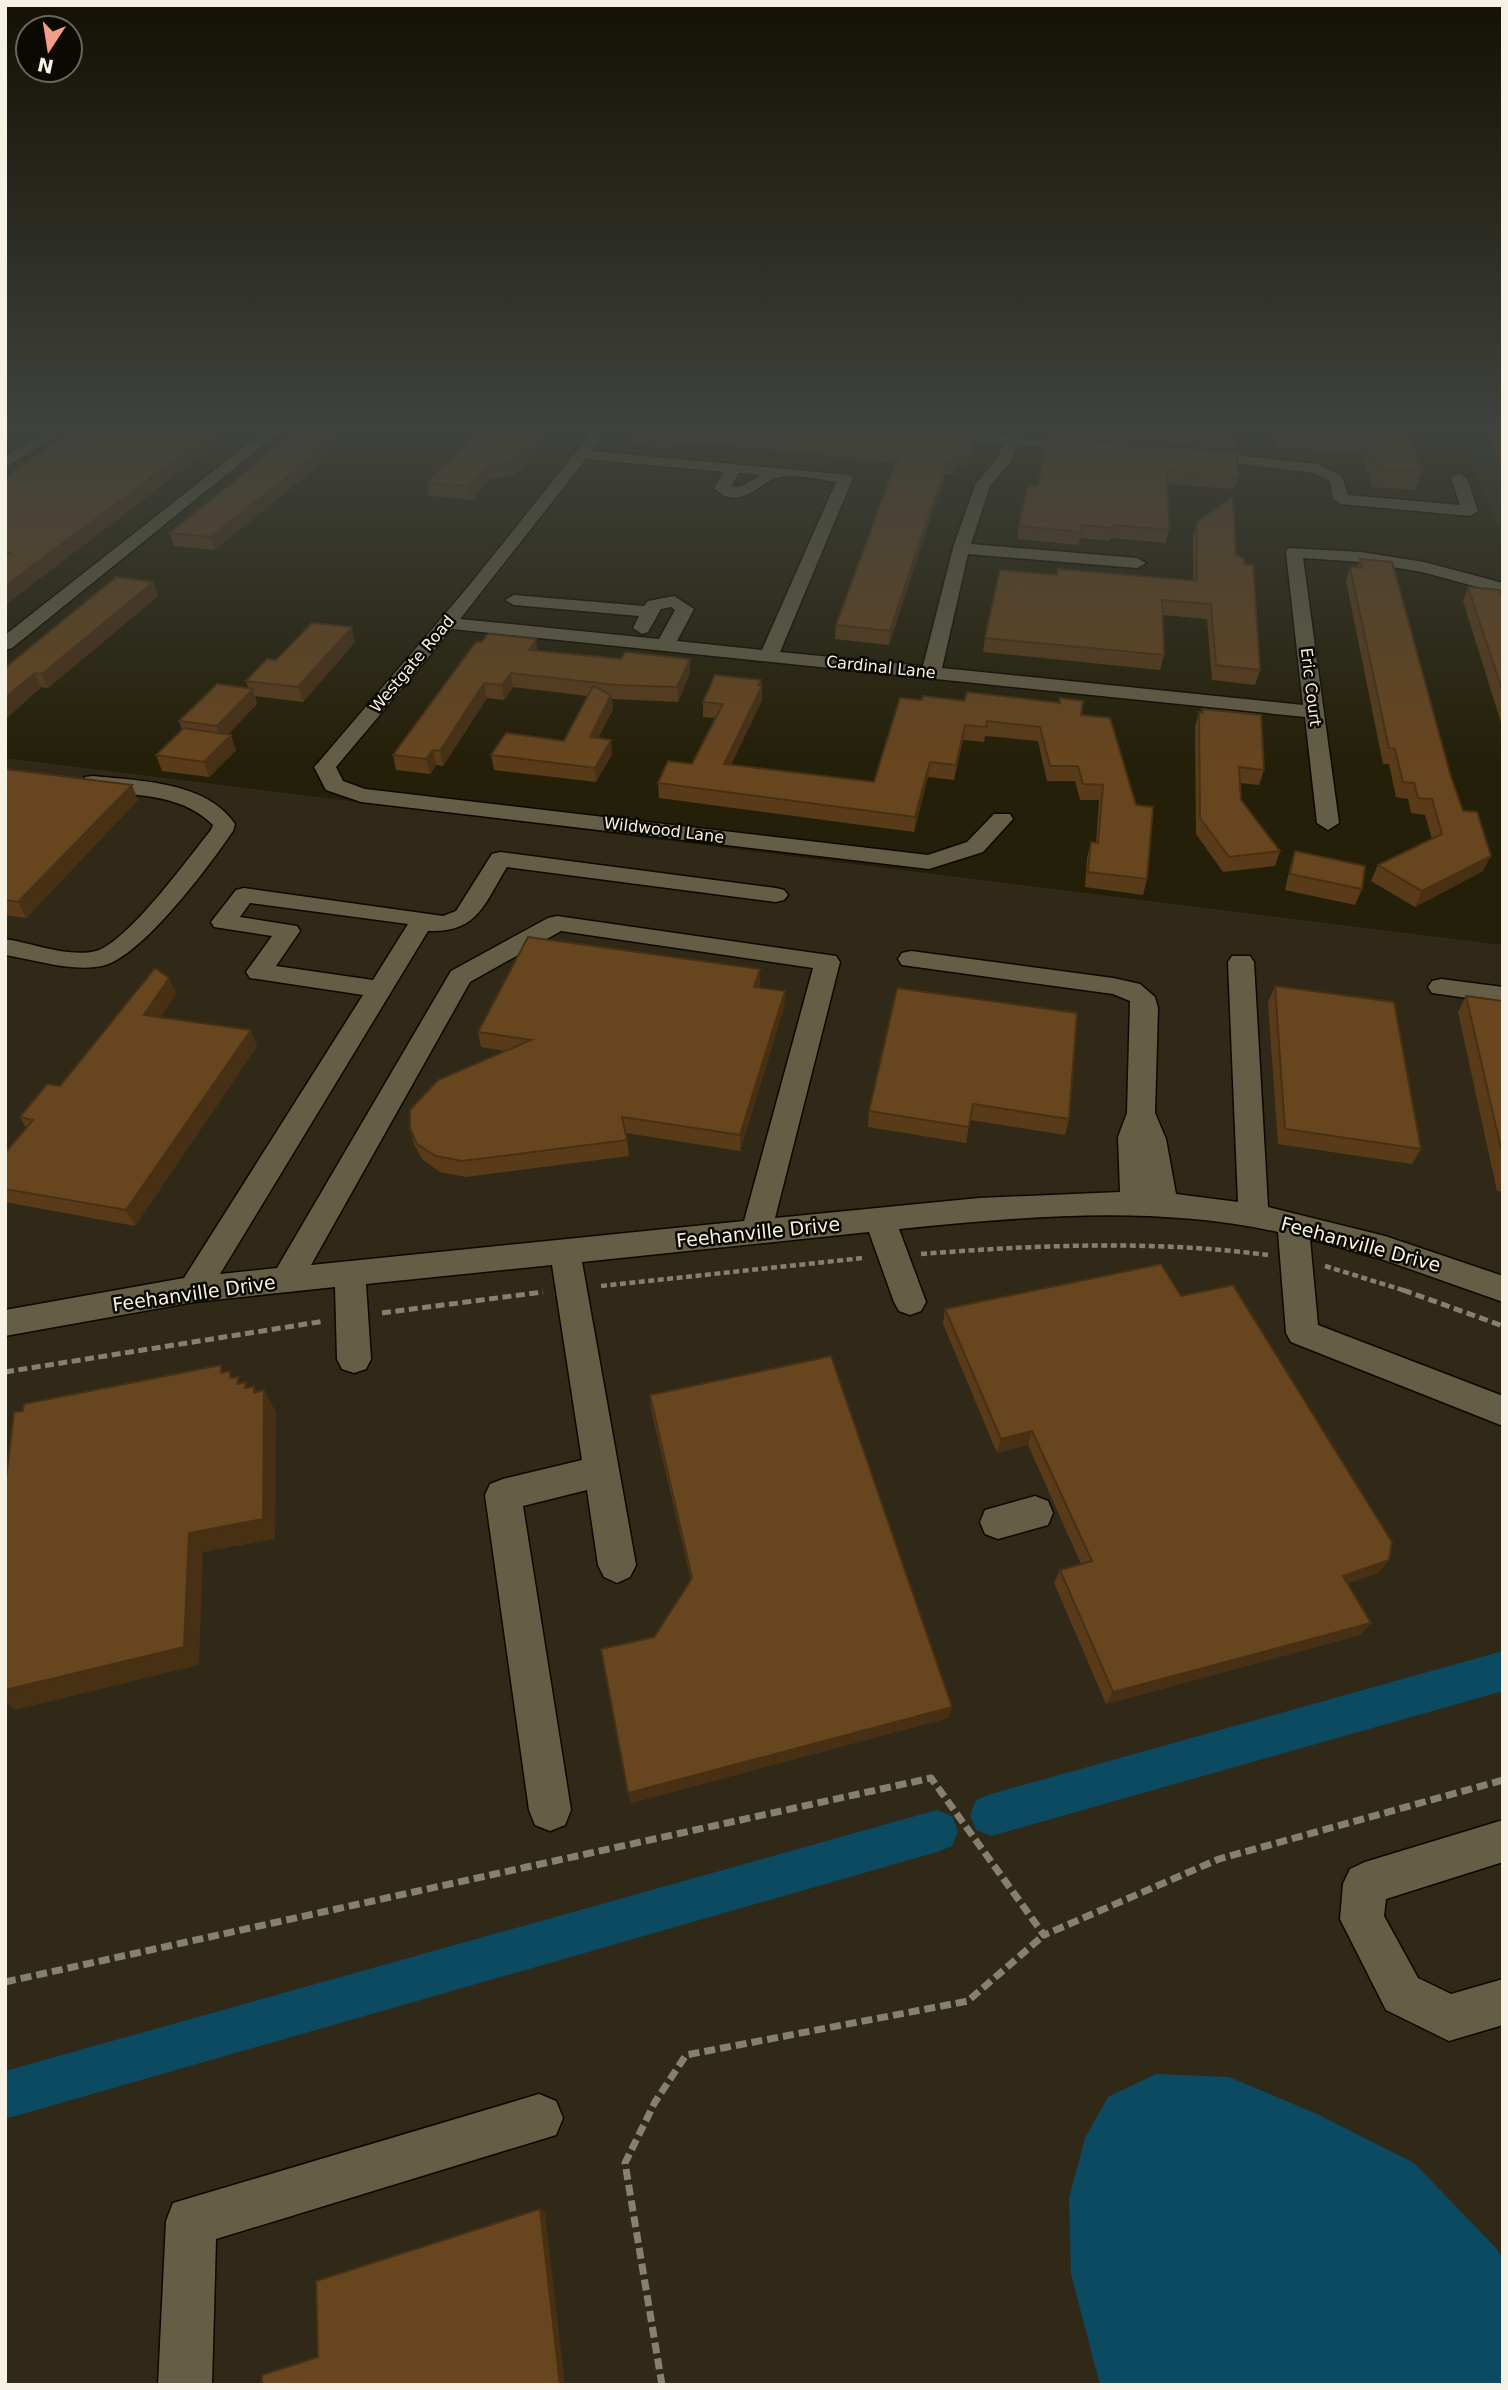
<svg xmlns="http://www.w3.org/2000/svg" width="1508" height="2390" viewBox="0 0 1508 2390" font-family="'DejaVu Sans',sans-serif">
<style>
.commercial{fill:#302918}
.water{fill:#0b4a61}
.lines{fill:none;stroke-linecap:round;stroke-linejoin:round}
.canal{fill:#0b4a61;fill-rule:evenodd}
.minor-casing{stroke:#0d0800;stroke-width:3}
.path-far2{stroke:#85816e;stroke-width:4.5;stroke-dasharray:6 3.5;stroke-linecap:butt}
.path-far1{stroke:#85816e;stroke-width:5;stroke-dasharray:9 4.5;stroke-linecap:butt}
.path{stroke:#85816e;stroke-width:7;stroke-dasharray:11 5;stroke-linecap:butt}
.minor{fill:#645e46;fill-rule:evenodd}
.wall{fill:#593b1a}
.shaded-wall{fill:#483015}
.building{fill:#67451e;stroke:#483015;stroke-width:2}
.labels{text-anchor:middle;dominant-baseline:central;stroke-width:5;stroke-linejoin:round;paint-order:stroke}
.far-street-label{font-size:16px;fill:#f6f3e5;stroke:#0b0902}
.street-label{font-size:19px;fill:#f6f3e5;stroke:#0b0902}
</style>
<rect width="100%" height="100%" fill="#241f08"/>
<path class="commercial" d="M1458 428H1503V530L1495 521Z
M5 758 1503 945V2385H5Z"/>
<path class="water" d="M1156 2074 1229 2077 1317 2114 1414 2163 1496 2248 1503 2259V2385H1100L1071 2274 1069 2198 1085 2138 1108 2097Z"/>
<g class="lines">
<path class="canal" d="M1503 1651V1691L991 1836 976 1830 970 1815 976 1800 991 1794Z
M937 1810 952 1816 958 1831 952 1846 937 1852 5 2119V2071Z"/>
<g class="minor-casing">
<path id="minor" d="M51 428H68L5 468V457Z
M268 428H284L12 648 5 650V635Z
M595 428H609L592 451 850 475 853 478 780 652 923 666 953 548 975 485 995 461 1004 444 859 432 852 428H911L1091 443 1093 446 1086 450 1018 445 1010 463 990 486 971 544 1137 558 1146 563 1137 568 968 554 942 668 1303 705 1286 552 1288 548 1361 552 1424 562 1503 583V594L1422 572 1361 562 1303 558 1339 823 1328 830 1317 823 1305 717 452 629 336 767 343 781 365 789 928 855 967 842 994 814H1010L1013 819 983 852 929 869 361 802 326 790 314 767 318 763 468 587ZM586 459 724 472 714 488C739 514 760 481 780 477 795 473 820 480 836 482L762 650 677 641 694 609 674 596 648 601 644 606 514 595 505 600 514 605 639 616 633 628 642 634 648 632 661 609 671 607 675 610 659 639 460 619ZM739 473 761 475 740 487 731 486Z
M1479 428H1503V437L1481 431Z
M1198 451 1317 464 1342 476 1348 495 1460 505 1451 478 1459 473 1467 478 1478 511 1470 516 1341 504 1333 499 1330 481 1313 473 1193 458V452Z
M93 776C139 781 206 781 235 824L233 831C210 865 141 958 102 966 71 972 36 960 5 955V939C32 943 69 958 96 951 128 942 189 857 211 830L213 825C178 790 130 798 85 787L82 782 85 777Z
M500 852 776 888 784 890 788 895 784 900 776 902 507 867C484 904 478 933 428 931L220 1274 277 1268 451 971 548 918 557 916 836 956 840 962 775 1218 979 1198 1120 1192 1118 1137 1127 1113 1130 1001 1113 994 902 965 898 959 902 953 911 951 1113 978 1140 984 1155 997 1158 1008 1155 1113 1166 1139 1176 1194 1238 1202 1228 962 1232 956H1250L1254 962 1268 1207 1385 1236 1503 1276V1302L1384 1260 1310 1239 1318 1325 1503 1396V1426L1291 1342 1286 1333 1278 1232C1155 1205 1026 1216 899 1229L926 1302 921 1311 910 1315 899 1311 894 1302 869 1232 582 1262 636 1565 630 1577 617 1583 604 1577 598 1565 587 1490 523 1506 571 1810 565 1825 550 1831 535 1825 529 1810 485 1495 490 1484 503 1479 582 1460 552 1265 366 1284 371 1359 366 1369 354 1373 342 1369 337 1359 335 1287 194 1302 5 1336V1310L184 1278 363 995 250 978 246 972 272 936 214 927 211 922 236 890 244 888 443 916 456 911 492 854ZM250 903 408 924 373 980 276 966 300 931 297 926 240 917ZM561 931 813 968 744 1221 311 1265 470 982Z
M1441 979 1503 987V1003L1432 993 1428 987 1432 981Z
M1035 1496 1048 1501 1053 1513 1048 1525 998 1539 985 1534 980 1522 985 1510Z
M1503 1820V1862L1386 1899 1384 1916 1418 1978 1451 1994 1503 1979V2025L1449 2041 1386 2010 1340 1919 1343 1884 1350 1869 1365 1862Z
M539 2094 556 2101 563 2118 556 2135 216 2239 212 2385H158L166 2221 173 2203Z"/>
</g>
<path class="path-far2" d="M921 1254C1038 1245 1152 1240 1268 1255
M1325 1266 1409 1292
M601 1286 863 1258"/>
<path class="path-far1" d="M1403 1290 1503 1326
M382 1313 543 1292
M5 1372 325 1321"/>
<path class="path" d="M5 1982 931 1778 1044 1935 1219 1859 1503 1780
M662 2385 625 2163 655 2102 686 2055 968 2001 1044 1935"/>
<use href="#minor" class="minor"/>
</g>
<path class="wall" d="M559 428 515 476 490 478 472 500 429 496 427 483Z
M638 428H978L977 430 943 429 974 432 973 444 966 466H957L953 475 945 474 889 645 835 639 836 625 896 463 823 456V453L675 442 671 448 635 445 634 433Z
M1050 428H1237V436L1233 449 1049 436Z
M1273 428H1407L1422 471 1415 490 1372 487 1363 454 1275 446Z
M1491 428H1503V471L1488 436Z
M1048 438 1238 477 1234 489 1168 484 1169 530 1166 543 1111 538 1110 541 1080 538 1079 545 1017 539 1019 526 1038 486Z
M318 459 320 465 214 550 174 546 170 533Z
M1197 522 1236 555 1260 670 1255 685 1212 680 1207 619 1163 615 1164 655 1160 670 983 652 985 638 1057 575 1193 581V536Z
M1360 559 1451 777 1483 871 1415 907 1371 881 1378 865 1432 839 1425 815 1411 813 1408 799 1396 797 1389 764H1383L1346 581 1350 567 1357 568Z
M1468 587 1503 600V729L1463 601Z
M158 596 48 688 41 687 8 717H5V668Z
M355 642 303 702 255 696 257 704 228 734 236 750 209 777 162 771 156 755 182 730 179 721 248 688 246 681 276 660Z
M482 642 538 651 690 673 678 702 612 699 613 709 598 738 612 754 596 782 494 770 491 755 564 741 587 696 513 687 504 700 487 698 443 766 436 765 430 774 396 770 393 755Z
M761 680 762 700 731 765 874 782 900 698 1081 715 1147 879 1143 895 1085 887 1087 858 1091 842 1096 843 1099 800H1080L1075 781H1047L1038 741 985 736 984 742 963 740 954 780 928 777 914 832 659 798 658 783 692 764 716 718 703 717V702Z
M1202 709 1264 770 1259 785 1240 783 1241 800 1280 851 1275 866 1223 872 1196 834 1195 727 1199 712 1202 713Z
M5 769 138 800 26 918 5 915Z
M1295 851 1362 889 1355 905 1285 890 1290 867Z
M760 969 759 988 785 991 784 1007 740 1151 626 1133 629 1156 466 1177 440 1172 422 1159 414 1144 410 1128 505 1051 481 1047 478 1032Z
M169 978 176 994 160 1017 257 1046 135 1226 5 1202V1153L26 1128 20 1117 60 1086Z
M1275 986 1421 1149 1412 1164 1278 1144 1268 1002Z
M897 988 1069 1119 1065 1135 970 1120 966 1143 868 1127 869 1111Z
M1466 996 1503 1001V1192L1497 1191 1458 1012Z
M1181 1296 1389 1560 1378 1573 1347 1583 1371 1623 1360 1635 1106 1704 1054 1583 1060 1570 1081 1564 1028 1445 997 1453 943 1324 945 1309Z
M650 1395 948 1718 631 1803 654 1637 691 1580 651 1409Z"/>
<path class="shaded-wall" d="M218 428H238L5 605V586Z
M337 428H355L318 459 320 465 214 550 210 537Z
M546 428H559L515 476 513 463Z
M674 430 675 442 671 448V436Z
M974 432 973 444 966 466 967 454Z
M958 453 957 466 953 475 955 462Z
M947 461 945 474 889 645 890 631Z
M488 465 490 478 472 500 469 486Z
M153 582 158 596 48 688 42 674Z
M352 627 355 642 303 702 298 687Z
M536 639 538 654 529 650Z
M690 659V673L678 702 677 687Z
M35 673 41 687 8 717 5 712V698Z
M511 673 513 687 504 700 502 685Z
M761 680V689L762 686V700L724 779V764Z
M484 683 487 698 443 766 440 751Z
M253 689 257 704 222 741 217 726Z
M611 695 613 709 592 751 590 737Z
M965 725 963 740 954 780 956 765Z
M231 735 236 750 209 777 204 762Z
M611 740 612 754 596 782 595 768Z
M433 750 436 765 430 774 426 759Z
M930 762 928 777 914 832 915 817Z
M132 785 138 800 26 918 18 902Z
M1491 856 1483 871 1415 907 1422 891Z
M760 969V985L754 1003V987Z
M169 978 176 994 151 1030 144 1015Z
M785 991 784 1007 740 1151V1135Z
M251 1030 257 1046 135 1226 126 1210Z
M254 1386 264 1404V1390L276 1412 275 1539 203 1552 199 1665 15 1710 5 1702V1690L189 1533 254 1393Z
M1032 1431 1028 1445 997 1453 1001 1439Z
M1389 1560 1378 1573 1332 1589 1343 1576Z
M1371 1623 1360 1635 1106 1704 1113 1692Z
M952 1707 948 1718 631 1803 628 1793Z
M540 2209 545 2212 565 2385H560Z"/>
<path class="building" d="M79 428H218L5 586V556L9 553H5V477Z
M300 428H337L308 452 317 453 210 537 170 533Z
M482 428H546L513 463 488 465 469 486 427 483Z
M638 428H927L974 432 967 454 958 453 955 462 947 461 890 631 836 625 900 451 823 443 824 441 674 430 671 436 634 433Z
M1116 428H1237V436Z
M1280 428H1407L1422 471 1378 468 1369 435Z
M1048 438 1237 453 1238 477 1167 471 1169 530 1113 525V528L1082 525 1081 532 1019 526 1028 485 1038 486Z
M1233 497 1236 555 1244 559V564L1253 565 1260 670 1216 665 1211 604 1162 600 1164 655 985 638 1000 570 1057 575 1058 569 1197 581V522Z
M1360 559 1392 562 1451 777 1463 811 1477 812 1491 856 1422 891 1378 865 1442 834 1432 799 1418 798 1414 783 1403 782 1395 749 1389 748 1350 567 1362 568Z
M116 577 153 582 42 674 35 673 5 698V668Z
M1468 587 1500 590 1503 600V692Z
M312 623 352 627 298 687 246 681 267 659 276 660Z
M488 634 536 639 529 650 621 659 625 652 690 659 677 687 616 685 511 673 502 685 484 683 440 751 433 750 426 759 393 755 476 642H482Z
M715 675 761 680 758 685 762 686 724 764 874 782 900 698 922 700 923 696 965 701 967 692 1060 703V698L1083 701 1081 715 1110 718 1136 805 1153 807 1147 879 1088 872 1091 842 1098 843 1103 785 1083 784 1078 766H1050L1040 727 987 721 986 727 965 725 956 765 930 762 915 817 658 783 668 761 692 764 723 704 703 702Z
M217 684 253 689 217 726 179 721Z
M593 686 611 695 590 737 611 740 595 768 491 755 506 733 564 741Z
M1202 709 1261 715 1264 770 1239 767 1241 800 1280 851 1229 857 1200 818 1199 712 1203 713Z
M184 728 231 735 204 762 156 755Z
M5 769 132 785 18 902 5 900Z
M1295 851 1365 866 1362 889 1290 874Z
M528 937 760 969 754 987 785 991 740 1135 622 1117 627 1140 462 1161 436 1156 417 1144 410 1128V1110L438 1080 531 1040 478 1032Z
M155 968 169 978 144 1015 251 1030 126 1210 5 1189V1153L33 1120 20 1117 47 1084 60 1086Z
M1275 986 1394 1002 1421 1149 1285 1129Z
M897 988 1077 1013 1069 1119 973 1104 969 1127 869 1111Z
M1466 996 1503 1001V1157Z
M1161 1264 1181 1296 1233 1285 1392 1542 1389 1560 1343 1576 1371 1623 1113 1692 1060 1570 1092 1561 1032 1431 1001 1439 945 1309Z
M831 1356 952 1707 628 1793 601 1649 654 1637 692 1578 650 1395Z
M221 1365V1373L230 1371V1378L239 1377 237 1384 246 1382 245 1388 254 1386V1393L264 1390 263 1519 189 1533 184 1647 5 1690V1488L14 1412 23 1411 24 1404Z
M540 2209 560 2385H262V2375L318 2357 316 2281Z"/>
<linearGradient id="sky" x2="0" y2="1"><stop stop-color="#141104"/><stop offset="0.56" stop-color="#3f423d"/><stop offset="1" stop-color="#3f423d" stop-opacity="0"/></linearGradient>
<rect width="1508" height="762" fill="url(#sky)"/>
<g class="labels">
<g class="far-street-label">
<text transform="translate(412 664) rotate(-50)">Westgate Road</text>
<text transform="translate(881 667) rotate(6)">Cardinal Lane</text>
<text transform="translate(1311 687) rotate(83)">Eric Court</text>
<text transform="translate(664 830) rotate(7)">Wildwood Lane</text>
</g>
<g class="street-label">
<text transform="translate(758 1232) rotate(-6)">Feehanville Drive</text>
<text transform="translate(1361 1244) rotate(15)">Feehanville Drive</text>
<text transform="translate(194 1293) rotate(-8)">Feehanville Drive</text>
</g>
</g>
<rect width="1508" height="2390" fill="none" stroke="#f6f3e5" stroke-width="14"/>
<g transform="translate(49 49) rotate(192)"><circle r="33" fill="#0b0902" stroke="#69675d" stroke-width="2"/>
<path d="M0-5L12 26L0 18L-12 26Z" fill="#f49d8b"/>
<text y="-10" font-size="19" font-weight="bold" text-anchor="middle" fill="#f6f3e5">N</text>
</g>
</svg>
